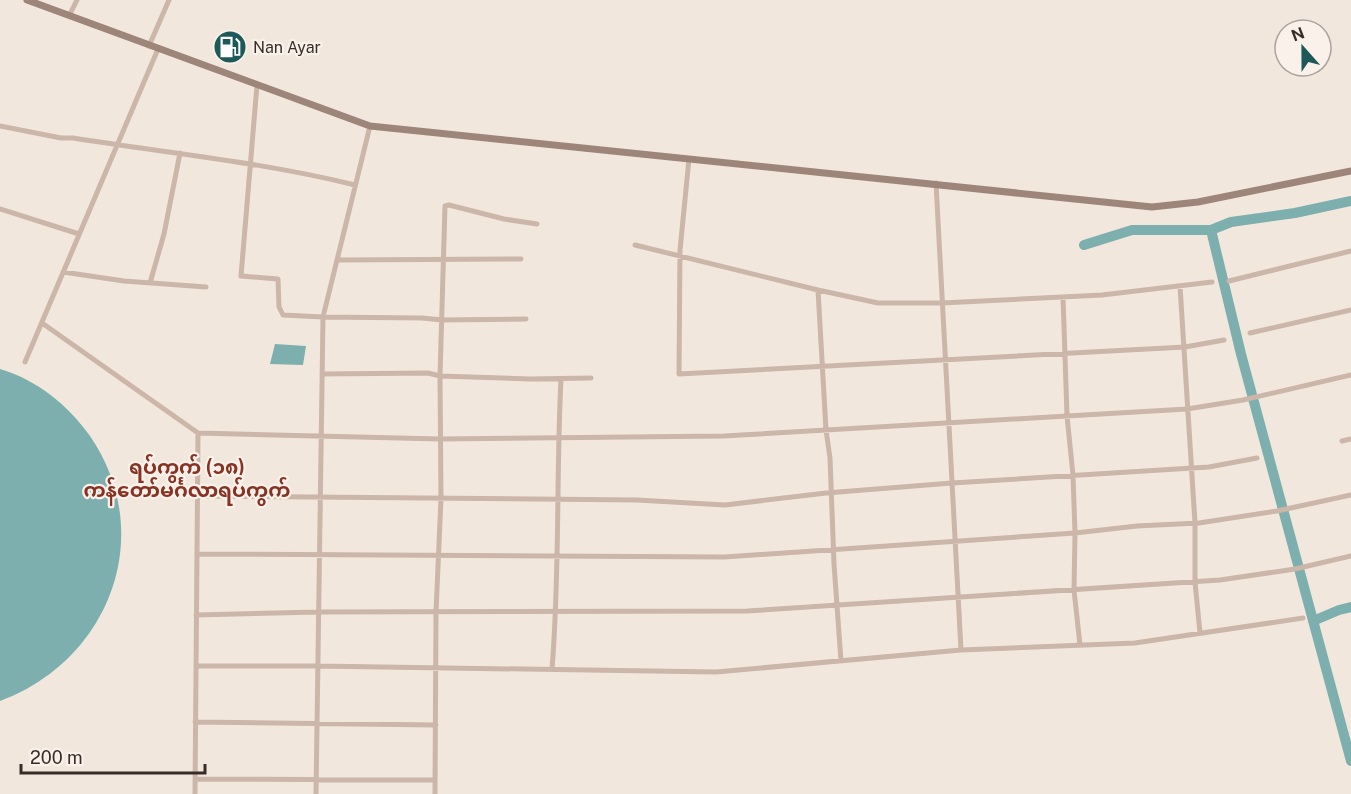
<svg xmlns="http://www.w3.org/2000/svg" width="1351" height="794" viewBox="0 0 1351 794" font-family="'Public Sans','Noto Sans Myanmar',sans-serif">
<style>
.water{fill:#7cafae}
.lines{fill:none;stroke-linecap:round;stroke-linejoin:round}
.river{stroke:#7cafae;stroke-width:10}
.street{stroke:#cbb6a9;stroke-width:5}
.secondary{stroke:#9e857a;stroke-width:7}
.labels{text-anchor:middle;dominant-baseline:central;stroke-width:4.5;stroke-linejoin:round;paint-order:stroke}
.poi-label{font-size:16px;fill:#382c29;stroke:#faf1ea;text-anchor:start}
.quarter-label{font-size:20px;font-weight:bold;fill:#873222;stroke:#faf1ea}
</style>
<rect width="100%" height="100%" fill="#f2e7dd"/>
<path class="water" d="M275 344 306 346 303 365 270 364Z
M0 369C37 380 68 405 90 436 158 535 109 661 0 701Z"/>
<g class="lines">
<path class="river" d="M1211 230 1241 354 1351 761
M1084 245 1132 230H1211L1231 222 1295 213 1351 201
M1313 621 1339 610 1351 607"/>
<path class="street" d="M69 16 77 0
M149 46 169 0
M257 85 241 276 278 279 279 307 283 315 323 317 422 318 442 320 526 319
M0 126 61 138H73C167 153 262 162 355 185
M689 159 680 250 679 374 1185 347 1224 340
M936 183 961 650
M0 209 79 234
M635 245 818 290 878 303H942L1102 295 1212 282
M337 260 521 259
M63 272 124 281 206 287
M1229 281 1351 251
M150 283 164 234 180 153
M1180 286 1195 523V582L1200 633
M818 290 826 430 830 458 834 564 841 661
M1063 297 1067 416 1073 475 1075 533 1074 590 1080 645
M42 323 198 433 440 439 724 436 1187 409 1243 400 1351 375
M1250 333 1351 310
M25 362 158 49
M322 374 428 373 440 376 530 379 591 378
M1342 441 1351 439
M197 496 637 500 725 505 826 493 952 483 1209 467 1257 458
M197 554 724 557 1075 533 1137 526 1199 523 1277 511 1351 495
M196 615 318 612 747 611 1220 580 1295 569 1351 556
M196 666H318L716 672 961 650 1135 643 1303 618
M552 669C560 573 556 476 561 379
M195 722 436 725
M195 779 435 780
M195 794 198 433
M316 794 323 317 370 126
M435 794 436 612 441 498 440 376 445 206 449 205 504 219 537 224"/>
<path class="secondary" d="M27 0 370 126 1152 207 1198 202 1351 171"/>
</g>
<defs>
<g id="fuel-disc" transform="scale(1.725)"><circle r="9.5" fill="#1e5959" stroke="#faf1ea"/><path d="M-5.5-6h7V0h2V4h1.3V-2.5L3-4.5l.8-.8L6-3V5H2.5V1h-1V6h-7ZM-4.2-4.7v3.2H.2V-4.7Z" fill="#fff"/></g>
</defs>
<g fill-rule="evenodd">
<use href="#fuel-disc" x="230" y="47"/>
</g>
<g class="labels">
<g class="poi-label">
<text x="253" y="47">Nan Ayar</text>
</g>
<g class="quarter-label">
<text x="187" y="467">ရပ်ကွက် (၁၈)<tspan x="187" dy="23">ကန်တော်မင်္ဂလာရပ်ကွက်</tspan></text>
</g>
</g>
<g transform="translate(1303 48) rotate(339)"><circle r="28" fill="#faf1ea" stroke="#aca29d" stroke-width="1.5"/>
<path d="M0-4.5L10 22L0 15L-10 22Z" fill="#1e5959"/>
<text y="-9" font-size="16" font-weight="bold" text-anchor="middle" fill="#382c29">N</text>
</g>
<path d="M21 764v9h184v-9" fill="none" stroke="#382c29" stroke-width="3"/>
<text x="30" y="764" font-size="18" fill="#382c29" stroke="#faf1ea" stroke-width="4.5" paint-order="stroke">200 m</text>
</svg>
